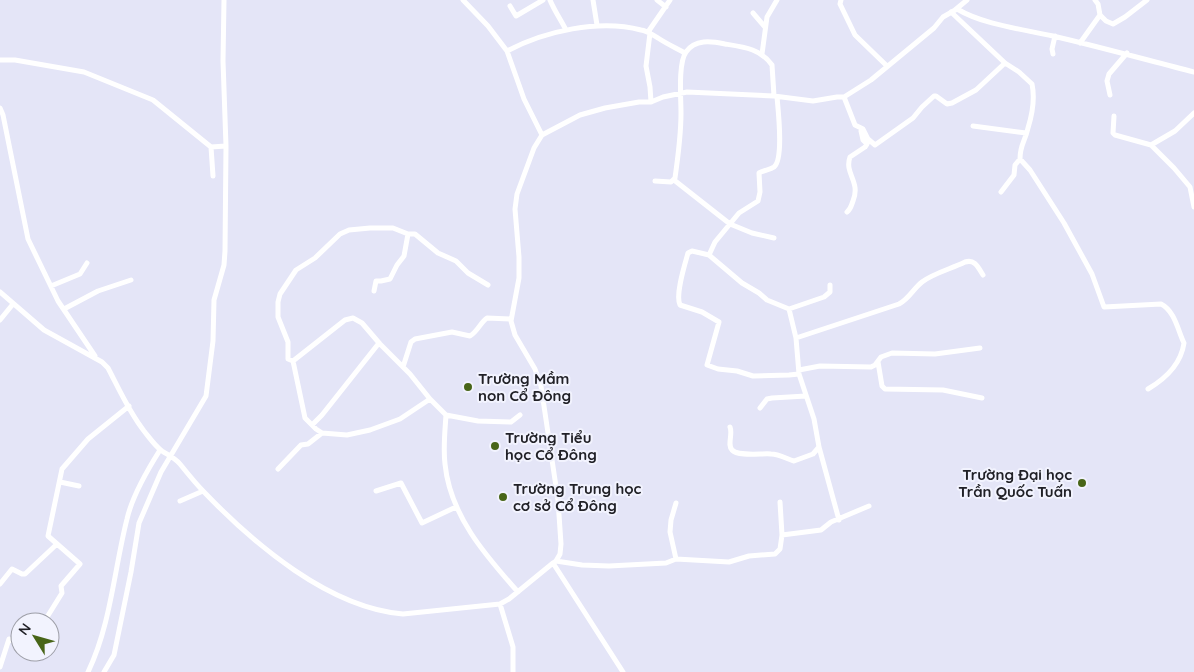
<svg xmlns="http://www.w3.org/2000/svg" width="1194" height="672" viewBox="0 0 1194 672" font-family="Quicksand,sans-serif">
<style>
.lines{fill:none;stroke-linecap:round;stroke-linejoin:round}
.minor{stroke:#fff;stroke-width:5}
.poi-dot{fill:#486518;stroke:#f2f3fe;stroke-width:2}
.labels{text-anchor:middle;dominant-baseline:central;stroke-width:4;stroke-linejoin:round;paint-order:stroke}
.poi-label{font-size:15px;font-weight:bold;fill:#212127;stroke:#f2f3fe;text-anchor:start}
</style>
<rect width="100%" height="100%" fill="#e4e5f7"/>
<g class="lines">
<path class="minor" d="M463 0 488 26 507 51 524 99 542 135
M550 0C554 10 561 20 566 30
M593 0 597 25
M657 0 666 7
M841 0 840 4 855 35 887 66
M1095 0 1098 4 1100 15 1106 21 1113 24 1125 17 1147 0
M510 6 516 16 543 0
M955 10 967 0
M951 12 1005 63 1019 72 1032 84C1035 98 1032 115 1028 128 1025 142 1020 144 1020 159L1030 170 1064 223 1092 274 1104 307 1161 304C1175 311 1178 331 1184 343 1181 364 1165 379 1148 389
M753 13 765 27
M648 32 670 0
M650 33 646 66 650 87 651 102
M1080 43 1100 15
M507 51C545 31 599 19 641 30 648 31 652 35 658 38 667 44 676 48 685 53
M762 54 767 17 777 0
M1053 54 1052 49 1055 36
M0 60H15L84 72 153 100 211 147 226 146
M1110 95 1107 81 1109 74 1127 53
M777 97C778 109 784 159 774 167 770 170 764 170 759 173L760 192 758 201 739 213 715 242 709 255 742 283 759 293 767 300 789 309 824 297 830 292V285
M844 97 855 125 863 129 868 139 875 145 913 118 922 107 934 96H936L947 104 952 103 976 90 1005 63
M0 108 3 115 28 239 58 301 95 356
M1114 116 1113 133 1115 135 1151 145 1175 131 1194 113
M973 126 1026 133
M1151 145 1174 168 1190 187 1194 207
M211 147 213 176
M674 180 730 224 752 233 774 238
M655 181 671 182 675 178C678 157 681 135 681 113 681 99 678 63 686 52 695 39 711 41 725 44 744 47 761 49 772 65L774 96
M1001 192 1014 175 1015 165 1020 159
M847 212C851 209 851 206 853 201 861 181 844 174 850 157L865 147 867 144 863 140 861 131
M709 255 692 251 688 253C685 264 675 295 680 305L702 312 719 322 707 365 718 369 737 371 753 376 789 375 799 374
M488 285 468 273 456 261 438 253 415 234H408L393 228H370L349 230 340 234 315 258 296 270 280 294 278 302V317L288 342V359L293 361 305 418 316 429 322 433 347 435 370 430 400 419 430 399 446 415 478 421 511 422 520 415
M51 286 80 274 87 263
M374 291 376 281H381L390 279 397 265 404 256 408 234
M0 292 44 330 102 362 108 368C119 389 129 412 144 431 149 437 155 446 162 451 168 455 175 458 180 464 188 474 196 484 205 493 254 544 329 608 403 614L500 604 509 599 553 563 623 672
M64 309 98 291 131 280
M789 309 796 338 799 374 814 419 819 447 839 520
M0 320 13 304
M796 338 899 304C909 299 913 289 922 282 934 273 951 269 965 262 975 259 978 267 983 275
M293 361 345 320 353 318 362 323 380 344 410 374 430 399
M878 362 882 386 885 389 943 390 982 398
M403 367 411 342 415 339 452 332 470 336C478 331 480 323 487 318L511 319
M799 370 820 366 871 367 875 365 881 357 892 353 935 354 980 348
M760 408 767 399 772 398 806 396
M446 415C445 431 443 448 445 464 450 515 485 555 518 592
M312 425 322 415 379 343
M730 427C733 434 727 445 732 450 738 457 763 453 771 454 779 454 787 459 794 461L813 454 819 447
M278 469 301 445 308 444 322 433
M60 482 79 486
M376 491 401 483 422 523 456 507
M180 501 203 491
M782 535 821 530 831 522 869 506
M676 559 670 532 671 520 676 503
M556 561 582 565 609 566 666 563 676 559 729 562 749 556 775 554 780 549 782 535 780 502
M553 563 556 561 560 554 561 544 558 500 541 386 535 369 515 335 511 321 519 278V257L515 209 517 194 534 148 542 135 580 115 605 108 639 102H651L663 97 687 92 774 96 813 101 837 97H844L871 80 934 28 943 17 957 9C984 25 1022 29 1053 36 1100 47 1147 60 1194 72
M0 584 12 569 22 574H25L57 544
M500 604 513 647V672
M44 622 62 593 61 586 80 564 48 536 62 469 88 439 129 406
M0 667 9 639 16 641 17 635 20 636
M88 672C111 624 114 570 127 519 132 497 148 469 160 450
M104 672 114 655 131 572 139 523 161 472 206 396 213 341 214 300 224 265 225 251 226 146 223 61 224 0"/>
</g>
<g class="poi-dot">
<circle cx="468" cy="387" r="5"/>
<circle cx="495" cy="446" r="5"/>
<circle cx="1082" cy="483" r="5"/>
<circle cx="503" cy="497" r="5"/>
</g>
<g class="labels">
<g class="poi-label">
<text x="478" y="378">Trường Mầm<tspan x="478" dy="17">non Cổ Đông</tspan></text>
<text x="505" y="437">Trường Tiểu<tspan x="505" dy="17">học Cổ Đông</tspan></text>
<text x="1072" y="474" text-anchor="end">Trường Đại học<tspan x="1072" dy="17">Trần Quốc Tuấn</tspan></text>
<text x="513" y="488">Trường Trung học<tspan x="513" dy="17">cơ sở Cổ Đông</tspan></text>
</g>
</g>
<g transform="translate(35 637) rotate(307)"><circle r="24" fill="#f2f3fe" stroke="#9e9fa8"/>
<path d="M0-4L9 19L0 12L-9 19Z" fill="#486518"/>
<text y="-8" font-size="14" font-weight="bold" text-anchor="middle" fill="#212127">N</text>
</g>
</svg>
